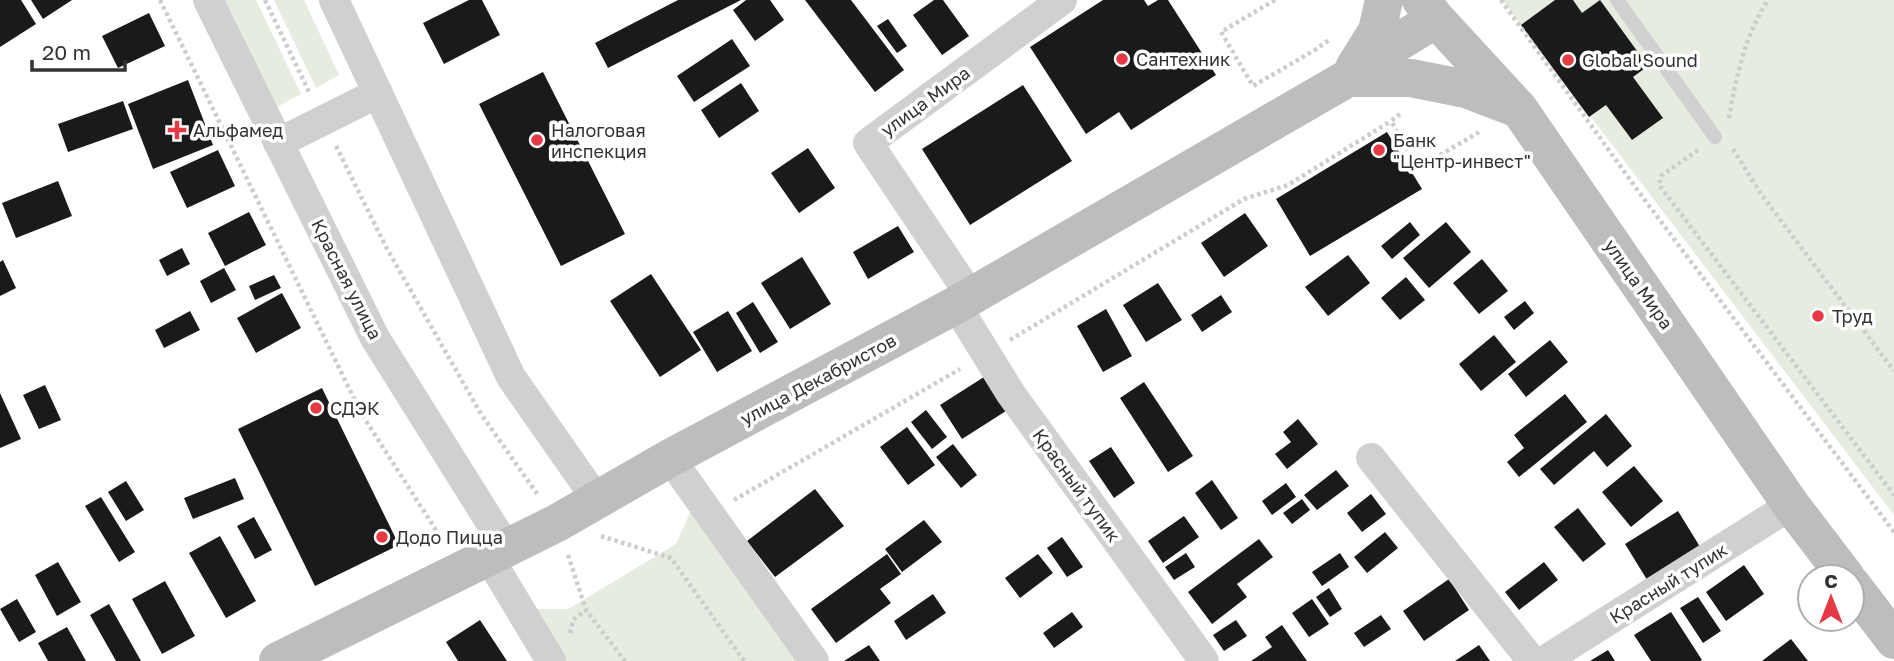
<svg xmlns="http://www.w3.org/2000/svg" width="1894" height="661" viewBox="0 0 1894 661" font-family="'Golos Text',sans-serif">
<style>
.green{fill:#e6ecdf}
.building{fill:#1a1a1a}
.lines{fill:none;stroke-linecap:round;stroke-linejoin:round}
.path{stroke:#cdcdcd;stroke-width:4.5;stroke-dasharray:3.5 3.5;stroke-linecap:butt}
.lane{stroke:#d0d0d0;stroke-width:14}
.street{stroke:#d0d0d0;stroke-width:30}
.secondary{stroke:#bdbdbd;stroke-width:38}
.poi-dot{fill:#e63946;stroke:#fff;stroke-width:2.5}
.labels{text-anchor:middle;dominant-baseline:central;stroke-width:7;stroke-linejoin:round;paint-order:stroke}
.poi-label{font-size:18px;fill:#333;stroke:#fff;text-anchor:start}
.street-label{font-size:18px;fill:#333;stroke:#fff}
</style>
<rect width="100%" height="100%" fill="#fff"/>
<path class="green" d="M223 0H256L301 94 275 108Z
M274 0H304L339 75 316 88Z
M1502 0H1894V515Z
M691 510 799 661H558L524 609H568L676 544Z"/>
<path class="building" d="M0 0H21L36 24 0 47Z
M31 0H72L43 19Z
M469 0H482L500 35 444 64 423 23Z
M678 0H741L608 68 595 43Z
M746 0H770L784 20 755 41 733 10Z
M805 0H851L904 70 875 92Z
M934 0H943L969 36 942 55 913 15Z
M1103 0H1144L1148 6 1158 0H1168L1216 75 1131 130 1119 112 1086 134 1030 47Z
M1555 0H1573L1582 13 1600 0 1648 66 1633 77 1663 118 1632 140 1606 105 1589 117 1521 25Z
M149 13 165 46 118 68 102 36Z
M888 19 907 46 897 53 877 26Z
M732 39 750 66 694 102 677 76Z
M543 72 625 234 561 266 479 104Z
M188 80 213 145 153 169 128 104Z
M741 83 759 111 719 138 701 110Z
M1023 85 1072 161 970 225 922 149Z
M123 101 133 129 68 152 58 124Z
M1387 132 1422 189 1310 256 1276 199Z
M808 148 835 188 799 213 771 173Z
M218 150 235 186 187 208 170 172Z
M58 181 72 216 16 238 2 203Z
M249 212 266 245 225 266 208 233Z
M1245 213 1268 246 1224 277 1201 243Z
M1410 222 1420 235 1392 259 1381 246Z
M1446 222 1471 252 1429 288 1403 258Z
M898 226 914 252 868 279 853 252Z
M182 248 190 264 167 276 159 260Z
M1348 255 1370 283 1328 316 1305 287Z
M802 257 831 304 790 329 761 283Z
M1482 259 1508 291 1479 314 1453 283Z
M3 260 16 288 0 296V262Z
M224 268 236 290 211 303 200 281Z
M651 274 701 350 660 377 610 301Z
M274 275 281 288 255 300 249 286Z
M1406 277 1425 300 1400 320 1381 298Z
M1158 283 1182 320 1146 342 1123 305Z
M282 293 301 328 256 353 237 318Z
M1221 295 1232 312 1202 332 1191 315Z
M1525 301 1534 313 1514 330 1504 317Z
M753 302 778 342 760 353 736 313Z
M1106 309 1132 356 1103 372 1077 326Z
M190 311 200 330 164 348 155 330Z
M728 311 752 351 717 372 693 332Z
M1494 335 1516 362 1481 391 1459 364Z
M1550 340 1568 362 1526 397 1508 374Z
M984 377 1006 411 962 439 940 405Z
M1144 382 1193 456 1168 472 1120 398Z
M45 385 61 420 39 429 23 395Z
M322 388 399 545 315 586 238 429Z
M0 393 21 439 0 448Z
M1565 394 1587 422 1519 477 1507 462 1524 448 1514 435Z
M926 410 947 437 932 449 911 422Z
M1606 414 1632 446 1607 467 1594 451 1554 485 1540 469Z
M1298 419 1318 444 1287 469 1275 454 1291 442 1283 432Z
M907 427 935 465 908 485 880 447Z
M953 444 977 475 961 488 936 457Z
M1111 447 1135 483 1114 498 1089 461Z
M1634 466 1663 501 1631 527 1602 492Z
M1336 470 1349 486 1317 510 1304 495Z
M235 478 244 499 193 519 184 498Z
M1212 480 1238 518 1221 530 1195 493Z
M126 481 144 510 126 521 108 492Z
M1286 483 1296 497 1272 515 1262 501Z
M815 489 844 526 775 577 747 541Z
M1371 494 1386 514 1362 532 1347 513Z
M101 497 135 552 119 562 85 506Z
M1302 499 1310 510 1292 524 1283 513Z
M1578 508 1606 544 1583 562 1554 527Z
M1678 511 1702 550 1649 583 1625 544Z
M1184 516 1199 537 1163 563 1148 541Z
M254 517 272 550 255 559 237 526Z
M924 520 942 542 902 572 885 549Z
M1385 532 1398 548 1367 573 1354 557Z
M220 536 256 601 226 618 189 553Z
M1062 537 1083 567 1067 577 1047 548Z
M1259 539 1273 557 1237 584 1247 597 1212 624 1188 592Z
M1186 553 1195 567 1174 580 1165 567Z
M1340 553 1349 567 1322 586 1312 572Z
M887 554 901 574 880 589 891 603 836 643 811 609Z
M1038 554 1053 573 1020 598 1005 578Z
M58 562 81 602 57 616 35 575Z
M1544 562 1558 580 1519 610 1505 592Z
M1744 565 1764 594 1726 621 1706 592Z
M1449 579 1469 610 1424 641 1403 611Z
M165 581 195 636 162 654 132 599Z
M1329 588 1342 609 1330 617 1316 597Z
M933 594 946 613 906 640 894 621Z
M1698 597 1721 631 1703 643 1680 608Z
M17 599 36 632 19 642 0 609Z
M1312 599 1329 624 1309 637 1292 613Z
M109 604 141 661H116L90 615Z
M1072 612 1083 627 1054 648 1043 633Z
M1671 612 1702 660 1700 661H1651L1634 635Z
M1381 615 1391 629 1364 647 1354 633Z
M480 620 507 661H458L446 642Z
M1236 620 1247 636 1224 651 1213 635Z
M1282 625 1307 661H1251L1272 647 1265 637Z
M67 627 86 661H48L38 643Z
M1791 639 1808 661H1762Z
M869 645 880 661H844Z
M1479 645 1490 661H1455Z
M1608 650 1615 661H1590Z"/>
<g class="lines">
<path class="path" d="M160 0 361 413 443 541
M265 0 310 94
M1275 0 1221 32 1253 86 1315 50 1329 40
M1501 0 1644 199 1894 532
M1400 114 1391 121 1418 168 1481 131
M1729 118C1736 76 1745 36 1768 0
M336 146 386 247 481 414 538 495
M1733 149 1761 194 1894 371
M1698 150 1661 176 1659 185 1894 495
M1010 340 1244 199 1288 185 1391 121
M734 500 960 369
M601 536 671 558 744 661
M568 555 586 610 625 661
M570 633 573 620 586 610"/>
<path class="lane" d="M1617 0 1715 137"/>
<path class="street" d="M208 0 375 338 506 547
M334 0 511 377 597 500
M278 143 378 93
M970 295 868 143 1062 0
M956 305 1011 394 1204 661
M670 458 814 661
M1371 458 1532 661
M488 556 551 661
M1544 661 1791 505"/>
<path class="secondary" d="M1421 0 1436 19 1519 109 1791 505 1846 577
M1354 68 1377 31 1384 0
M1348 78H1411L1466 89 1513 107
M1852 585 1894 640
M278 661 557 523 670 458 956 305 1348 78 1379 54 1436 19"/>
</g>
<g class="poi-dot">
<circle cx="1122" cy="59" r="7"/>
<circle cx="1568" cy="60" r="7"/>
<path d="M173.5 119.5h7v7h7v7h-7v7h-7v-7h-7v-7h7z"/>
<circle cx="537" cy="140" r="7"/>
<circle cx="1379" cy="150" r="7"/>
<circle cx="1818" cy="316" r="7"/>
<circle cx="316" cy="408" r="7"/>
<circle cx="382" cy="537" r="7"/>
</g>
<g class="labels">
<g class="poi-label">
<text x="1136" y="59">Сантехник</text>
<text x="1582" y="60">Global Sound</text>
<text x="193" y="130">Альфамед</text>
<text x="551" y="130">Налоговая<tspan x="551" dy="21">инспекция</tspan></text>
<text x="1393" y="140">Банк<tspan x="1393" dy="21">"Центр-инвест"</tspan></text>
<text x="1832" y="316">Труд</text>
<text x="330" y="408">СДЭК</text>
<text x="396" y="537">Додо Пицца</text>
</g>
<g class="street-label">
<text transform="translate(925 101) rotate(-36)">улица Мира</text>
<text transform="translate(347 279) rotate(63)">Красная улица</text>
<text transform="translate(1639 284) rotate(55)">улица Мира</text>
<text transform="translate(818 379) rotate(-28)">улица Декабристов</text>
<text transform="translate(1077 485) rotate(54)">Красный тупик</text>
<text transform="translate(1668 583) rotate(-32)">Красный тупик</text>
</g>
</g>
<g transform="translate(1831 598)"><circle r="33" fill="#ffffff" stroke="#adadad" stroke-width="2"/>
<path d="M0-5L12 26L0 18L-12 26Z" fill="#e63946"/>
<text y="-10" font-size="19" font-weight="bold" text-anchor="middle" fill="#333333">С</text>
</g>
<path d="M32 60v10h93v-10" fill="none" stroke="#333333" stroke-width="3.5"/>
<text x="42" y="60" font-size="21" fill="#333333" stroke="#ffffff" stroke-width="5" paint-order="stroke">20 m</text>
</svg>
